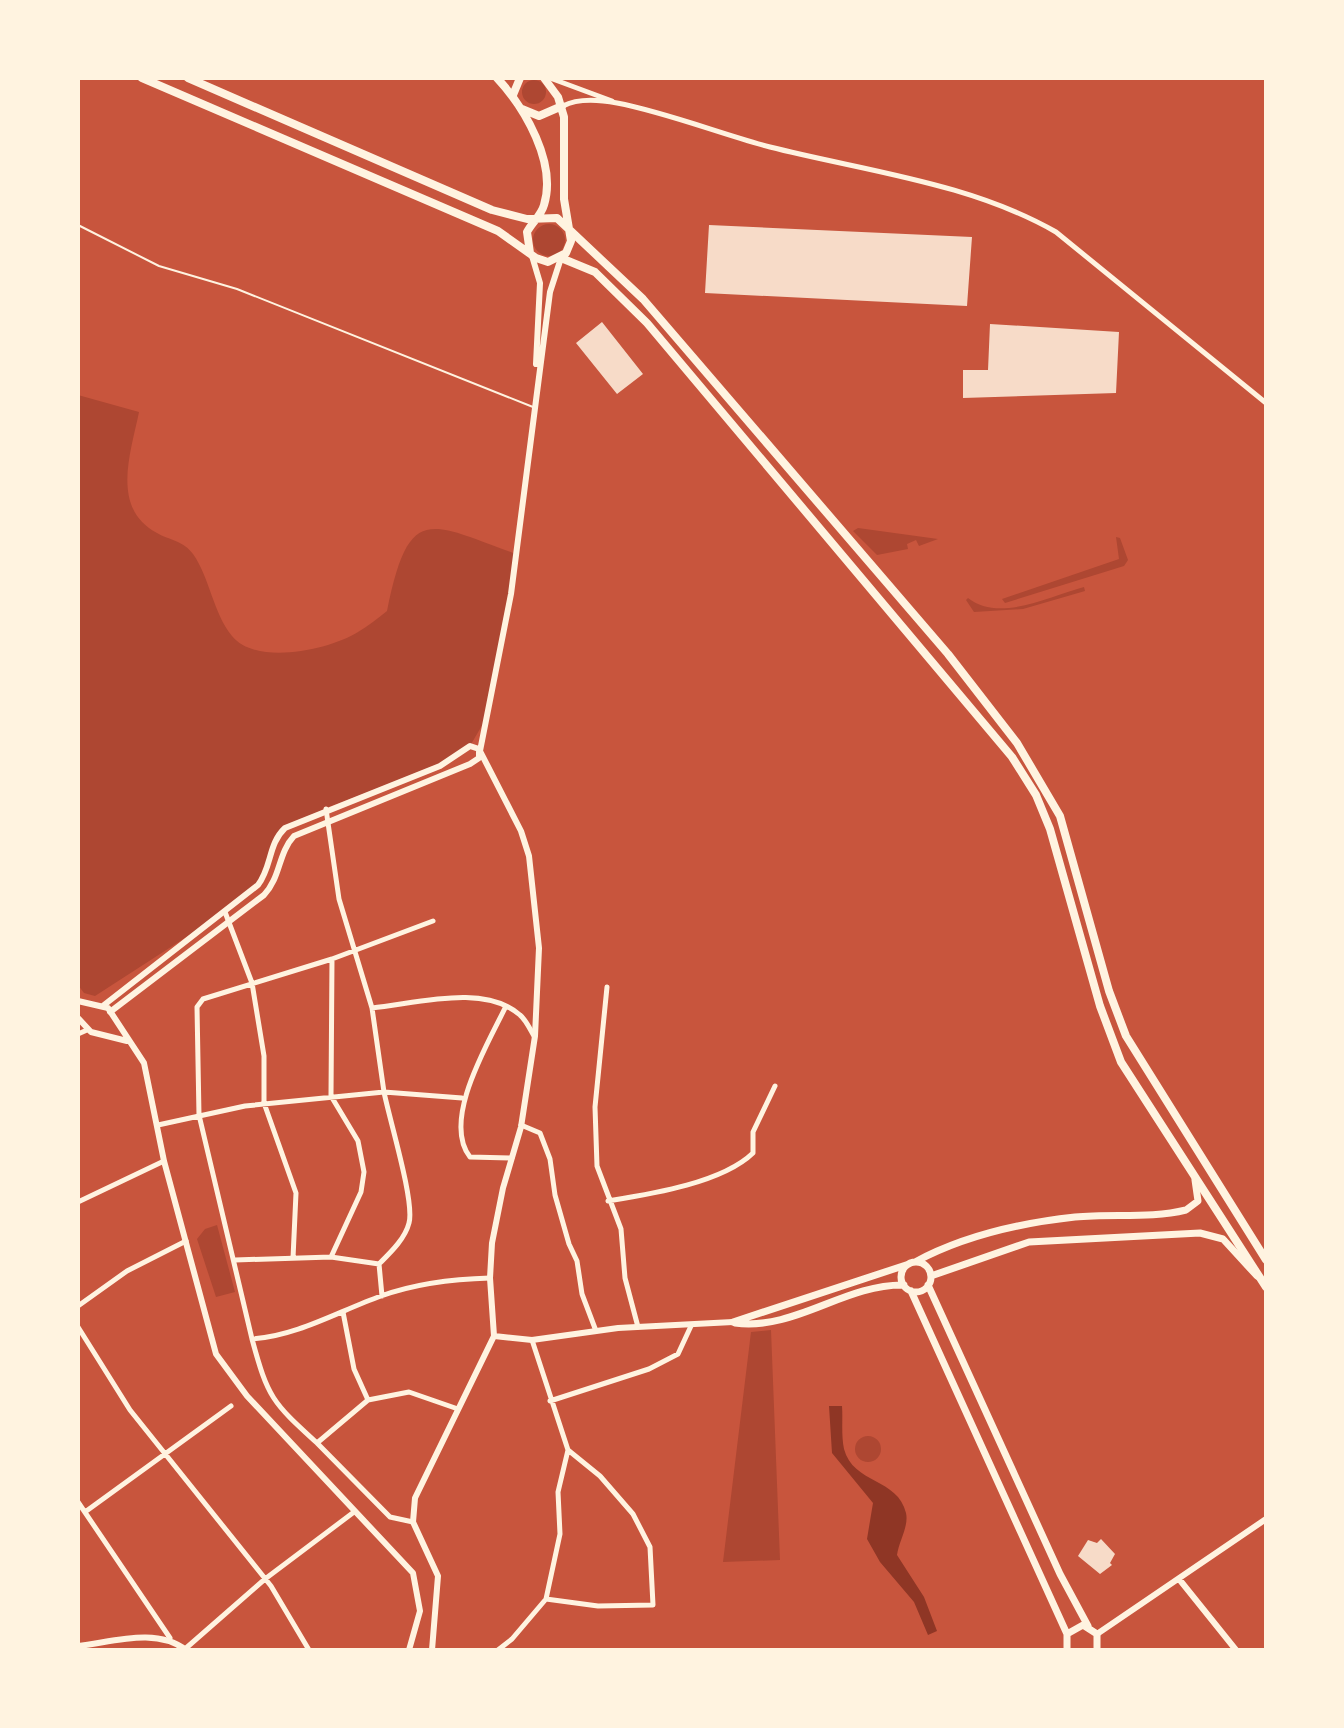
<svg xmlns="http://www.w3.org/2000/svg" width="1344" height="1728" viewBox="0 0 1344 1728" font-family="'Alegreya Sans',sans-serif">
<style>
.green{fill:#ae4732}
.water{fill:#8f3625}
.building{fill:#f7dbc8}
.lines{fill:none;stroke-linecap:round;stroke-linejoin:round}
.service{stroke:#fff3e0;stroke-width:2}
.minor{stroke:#fff3e0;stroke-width:5}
.tertiary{stroke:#fff3e0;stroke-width:6}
.secondary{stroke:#fff3e0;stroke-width:7}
.primary{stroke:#fff3e0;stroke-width:8}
</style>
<rect width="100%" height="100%" fill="#c8553d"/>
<path class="green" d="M522 92a12 12 0 1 1 24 0a12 12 0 1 1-24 0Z
M533 240a16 16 0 1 1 32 0a16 16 0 1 1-32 0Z
M78 395 139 412C131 452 110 508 157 533 169 540 184 541 193 554 210 578 213 613 232 636 256 666 329 650 358 632 368 626 378 618 387 611 409 503 428 522 516 554L484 722 470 746 451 761 326 808 278 834 266 875 225 912 95 996 84 993 78 985Z
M858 528 938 539 919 546 916 540 907 544 908 549 877 555 853 531Z
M1116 537 1120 538 1128 560 1124 566 1005 603 1002 599 1119 559Z
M1084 587 1085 591 1023 609 974 612 966 600 968 598C999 623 1050 596 1084 587Z
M217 1225 235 1292 216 1297 197 1239 205 1229Z
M771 1330 780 1560 723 1562 751 1332Z
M855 1449a13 13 0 1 1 26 0a13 13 0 1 1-26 0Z"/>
<path class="water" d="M829 1406H842C843 1419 841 1435 844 1449 853 1484 898 1478 906 1513 909 1526 899 1541 897 1555L924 1597 937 1631 928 1635 914 1602 880 1562 867 1539 873 1503 832 1453Z"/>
<path class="building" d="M709 225 972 237 967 306 705 293Z
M602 322 643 374 617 394 576 343Z
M990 324 1119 332 1116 393 963 398V370H988Z
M1101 1539 1115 1554 1110 1563 1112 1565 1100 1574 1078 1556 1088 1540 1097 1543Z"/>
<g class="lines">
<path class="service" d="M78 225 159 266 237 289 533 407"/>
<path class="minor" d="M550 78 612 101
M563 106C578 98 601 100 617 103 665 112 721 134 770 147 865 171 971 183 1056 232L1266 403
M225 912 252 983 264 1056V1103L296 1193 293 1258
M433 921 332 959 203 999 197 1007 199 1115 252 1339C297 1336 339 1311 381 1296 417 1283 452 1279 490 1278
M607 987 595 1107 597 1166 621 1229 625 1278 638 1327
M506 1006C489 1042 441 1120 470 1157L512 1158
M372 1008C415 1004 484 983 520 1015 526 1020 530 1029 534 1036
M78 1034 87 1030
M158 1125 245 1106 384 1092 372 1008 339 899 326 809
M521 1125 540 1133 550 1159 555 1195 569 1244 577 1261 582 1294 596 1331
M608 1201C651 1194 722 1183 753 1153V1132L775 1086
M78 1202 164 1161
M331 1257 361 1192 364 1172 358 1141 331 1096 332 959
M235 1260 331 1257 379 1264 382 1296
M379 1264C390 1253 405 1239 409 1223 415 1202 389 1118 384 1092L462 1098
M78 1306 127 1271 186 1241
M343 1312 354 1369 368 1400 409 1392 458 1409
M78 1327 130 1410 271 1586 309 1650
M252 1339C268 1398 272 1402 317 1443
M532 1340 568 1450 600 1476 633 1514 650 1547 653 1605 598 1606 546 1599 560 1534 558 1492 568 1450
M368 1400 317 1443 390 1517 413 1522
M550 1401 649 1369 678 1354 691 1326
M78 1502 170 1638
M85 1512 231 1406
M185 1649 265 1579 354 1512
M498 1650 512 1639 546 1599"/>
<path class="tertiary" d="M532 256 540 283 536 364
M78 1001 108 1008 144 1063 164 1161 216 1354 247 1396 413 1573 420 1611 409 1650
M104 1005 258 885C272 867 268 844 285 828L440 766 470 746 479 749V758L470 764 294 836C278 853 281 877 264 895L110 1012
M78 1018 91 1032 127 1041
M494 1336 532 1340 618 1328 733 1322
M1179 1579 1236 1650
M1097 1634 1266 1519
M78 1646C113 1642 156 1627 186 1650
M432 1650 438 1576 413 1522 415 1498 494 1336 490 1278 492 1243 503 1188 521 1127 535 1036 539 948 529 856 521 831 480 751 511 594 550 292 561 258"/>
<path class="secondary" d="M915 1262C963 1236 1020 1223 1075 1217 1111 1213 1150 1219 1186 1210L1198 1201 1195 1180
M901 1277a15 15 0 1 1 30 0a15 15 0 1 1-30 0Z
M931 1276 1029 1242 1200 1233 1223 1239 1257 1276
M928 1285 1060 1574 1088 1626
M911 1291 1067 1634
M733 1322 909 1264
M735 1323C795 1331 844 1284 904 1285
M1067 1650V1634L1083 1625 1097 1634V1650"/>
<path class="primary" d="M142 78 498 231 536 258 548 262 566 253 571 241 564 199V117L558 97 544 78
M188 78 492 210 527 219 557 218 643 299 948 654 1017 743 1060 816 1109 991 1126 1036 1266 1260
M497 78C525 108 557 163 544 205 541 216 532 222 527 232L530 253
M513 95 520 78
M522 109 539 116 562 106
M561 258 595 272 647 323 1012 757 1036 795 1050 829 1100 1006 1121 1062 1266 1287"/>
</g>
<rect width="1344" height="1728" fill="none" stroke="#fff3e0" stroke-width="160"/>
</svg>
